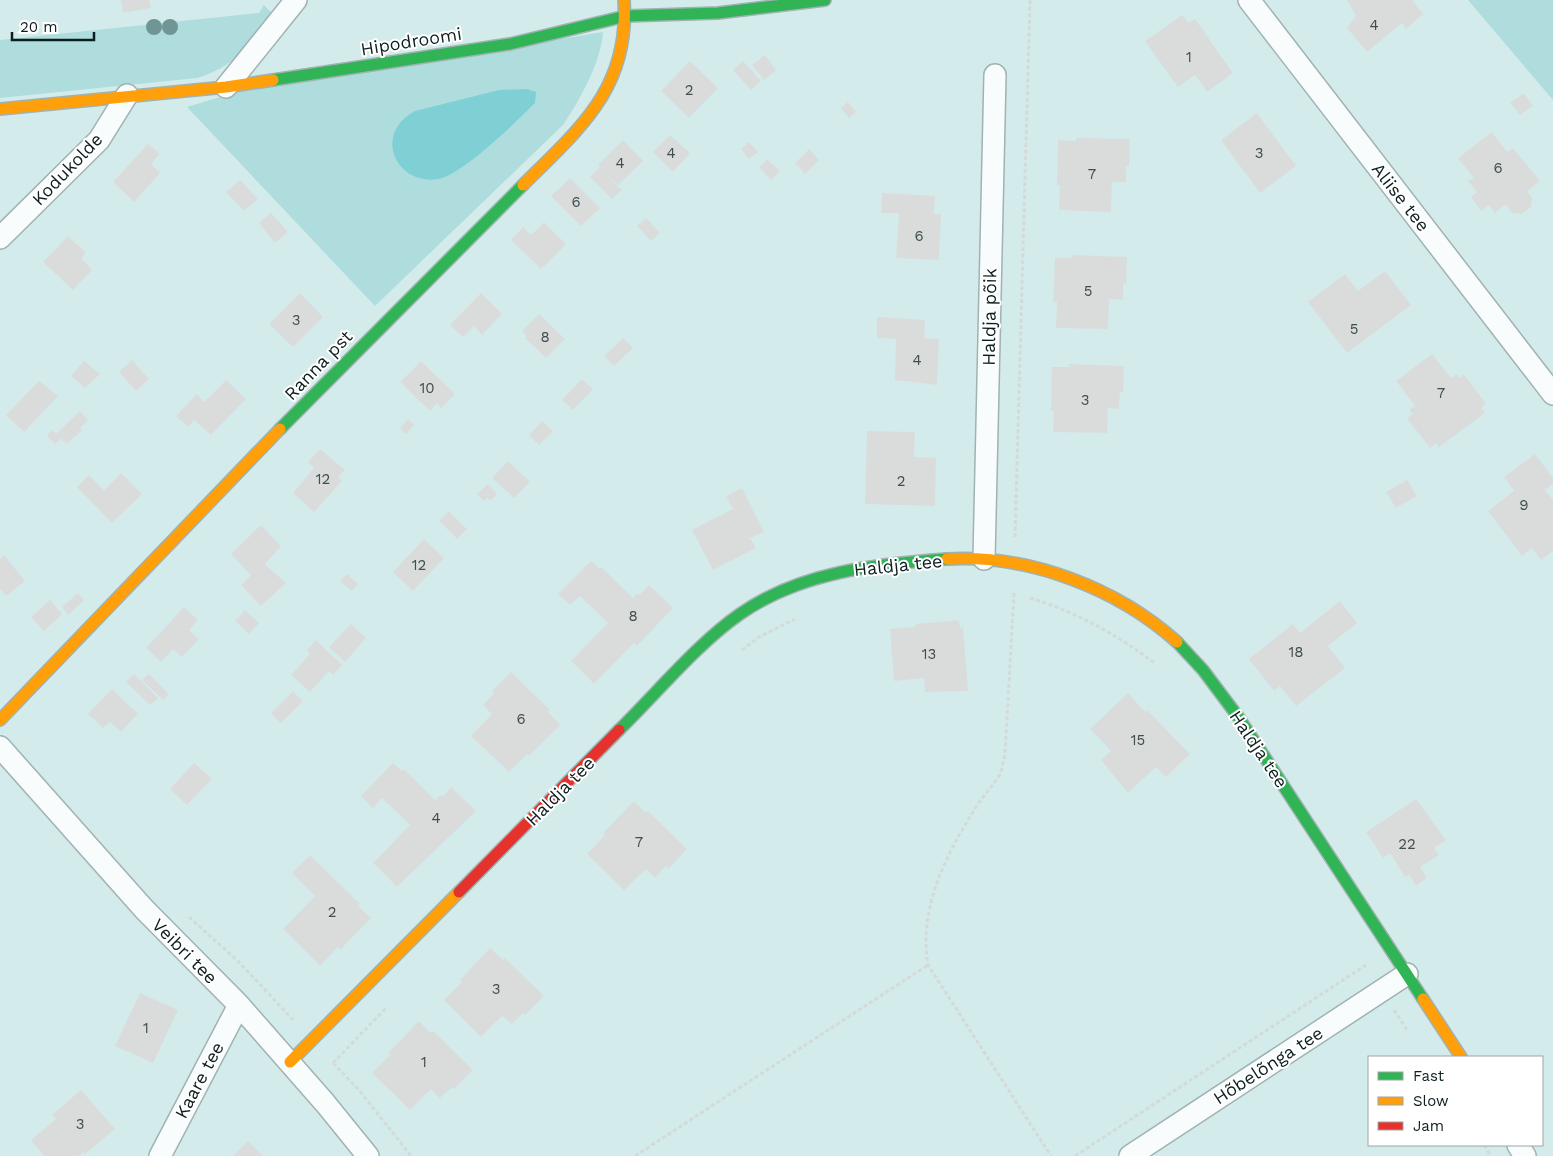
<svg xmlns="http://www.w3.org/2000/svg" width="1553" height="1156" viewBox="0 0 1553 1156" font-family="'Work Sans',sans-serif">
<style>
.green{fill:#afddde}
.water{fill:#7fd0d4}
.building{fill:#dadcdc}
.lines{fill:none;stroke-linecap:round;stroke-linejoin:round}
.street-casing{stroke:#a0b2b2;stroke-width:24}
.fast-casing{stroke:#a0b2b2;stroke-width:14}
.slow-casing{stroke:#a0b2b2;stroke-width:14}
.jam-casing{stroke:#a0b2b2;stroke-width:14}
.path{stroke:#d3dada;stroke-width:3;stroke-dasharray:4 2.5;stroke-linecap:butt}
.street{stroke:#f9fcfc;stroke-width:21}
.fast{stroke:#30b455;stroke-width:11}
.slow{stroke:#ff9f0a;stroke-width:11}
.jam{stroke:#e5322d;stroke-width:11}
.tree{fill:#709596}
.labels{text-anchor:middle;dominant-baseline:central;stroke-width:4;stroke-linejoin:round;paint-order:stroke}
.number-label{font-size:15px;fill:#404e4e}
.street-label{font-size:18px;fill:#0d1e1f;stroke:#fff}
</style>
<rect width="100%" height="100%" fill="#d4ebec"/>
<path class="green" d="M1468 0H1553V100Z
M264 5 274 15C248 45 237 66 197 78L0 98V40L259 13Z
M603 32C601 62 580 100 563 125L375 306 187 107 239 91Z"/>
<path class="water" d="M527 89 536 92 535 103C517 121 462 175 438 179 396 186 372 134 415 111L499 90Z"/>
<path class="building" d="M121 0H149L151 8 123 13Z
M1347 0H1412L1423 14 1406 29 1402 23 1367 52 1347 28 1356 16Z
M1182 15 1189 23 1195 19 1233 73 1207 92 1195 75 1178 87 1145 41Z
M765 55 776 70 764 80 752 65Z
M690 61 718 88 689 118 661 91Z
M743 61 761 81 751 90 733 70Z
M1524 93 1533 106 1520 115 1510 103Z
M848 102 856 112 849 118 841 108Z
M1257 113 1296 166 1260 193 1221 140Z
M1492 132 1507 152 1513 148 1540 181 1527 191 1532 198 1531 207 1522 214 1512 213 1506 204 1495 213 1489 205 1481 211 1471 197 1477 192 1468 181 1474 178 1458 158Z
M670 135 690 153 673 172 653 152Z
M1076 138 1130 139 1129 166H1126V182H1112L1111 212 1059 210 1060 185H1057L1058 140 1076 141Z
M623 140 643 161 618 185 607 176 622 190 612 199 590 177 600 167 598 165Z
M749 142 758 152 749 159 741 149Z
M148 144 160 154 151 164 160 173 134 202 113 182Z
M809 149 819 160 805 174 795 163Z
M767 159 780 171 771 180 759 167Z
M570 178 600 208 581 226 551 196Z
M240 180 258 199 244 211 226 192Z
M882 193 935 196 934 214H941L939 260 896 258 899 213H881Z
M271 213 288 232 275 243 259 223Z
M646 218 660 233 651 241 637 226Z
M544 222 566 244 541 269 511 240 523 227 531 235Z
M68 236 86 253 81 258 92 270 73 290 43 262Z
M1072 255 1127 257 1126 284 1123 283V300L1109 299 1108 329 1056 328 1057 302H1053L1055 258H1072Z
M1385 271 1411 305 1347 353 1308 302 1345 274 1358 291Z
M300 293 323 317 293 347 269 324Z
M481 293 502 314 482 335 474 326 463 337 450 325Z
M539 314 565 339 546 358 525 338 527 336 522 331Z
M877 317 925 320 924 338 939 339 937 385 895 380 896 339 877 338Z
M623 338 633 348 614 366 604 356Z
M1432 354 1451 378 1456 374 1459 378 1464 374 1486 404 1481 408 1485 413 1439 447 1436 443 1430 448 1407 418 1413 414 1409 410 1415 406 1396 381Z
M132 360 149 379 136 391 119 372Z
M84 361 100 374 85 388 71 376Z
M421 361 455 394 441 408 437 403 430 411 400 382Z
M1069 364 1124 366 1123 392H1120L1119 409 1108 408 1107 433 1053 432 1054 411H1051L1052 367H1069Z
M582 379 593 389 573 410 562 400Z
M226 380 246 399 211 435 194 420 188 427 176 416 197 394 204 402Z
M39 381 58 396 24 432 6 415Z
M80 411 88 420 80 428 82 430 67 444 61 439 55 444 47 436 52 430 56 434Z
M408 419 414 425 406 434 400 428Z
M542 421 553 431 539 445 529 435Z
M867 431 915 432 914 457 936 458 935 506 865 504Z
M320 449 345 470 338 477 342 481 314 512 293 493 314 468 308 462Z
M1535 454 1553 478V484L1545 490 1553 500V551L1541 560 1532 548 1522 556 1488 511 1514 491 1504 477Z
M508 461 530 482 514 498 492 478Z
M121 473 142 494 112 523 77 487 89 475 104 490Z
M1407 480 1417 496 1396 508 1386 492Z
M488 484 497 494 490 501 487 498 484 501 477 494Z
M742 488 764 532 750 538 756 548 713 570 692 530 733 509 726 496Z
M449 511 467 529 457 539 439 521Z
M261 525 281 546 265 564 286 583 261 606 241 585 251 575 231 554Z
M424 539 444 558 413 591 393 572Z
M4 555 25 581 6 596 0 589V559Z
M591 561 599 568 601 567 633 598 637 593 639 595 649 585 673 608 637 646 634 643 594 684 571 661 608 623 580 596 570 605 558 594Z
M347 574 358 584 352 591 340 581Z
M78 593 84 600 68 615 62 607Z
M50 600 62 614 44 631 31 617Z
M1340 601 1357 623 1328 646 1345 668 1296 706 1280 686 1274 691 1249 659 1293 624 1300 633Z
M184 607 198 620 189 630 199 639 182 657 173 649 161 662 146 648Z
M245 610 259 623 249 634 235 621Z
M959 620 960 628 963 627 968 691 925 692 924 678 894 681 890 629 916 627 915 624Z
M351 624 366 638 345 662 329 647Z
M316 640 342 665 333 675 329 671 310 692 291 675 310 654 307 650Z
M511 672 550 710 548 712 560 725 529 756 527 754 509 772 471 736 492 714 483 705 494 693 492 691Z
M134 674 158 698 150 705 126 682Z
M149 674 169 694 163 700 142 680Z
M112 689 138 714 121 732 110 722 103 728 88 714Z
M293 691 303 701 281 723 271 713Z
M1128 693 1145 712 1147 710 1190 754 1166 777 1156 767 1128 793 1101 760 1111 751 1090 729Z
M194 763 212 779 187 805 170 789Z
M393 763 402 771 404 769 435 800 440 795 442 797 451 787 476 811 397 887 373 863 410 825 382 798 373 808 361 796Z
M1416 799 1446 840 1434 848 1439 855 1420 867 1427 878 1416 886 1409 875 1405 877 1390 853 1383 858 1366 832Z
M634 801 646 813 648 811 687 849 668 869 666 866 655 878 646 869 624 890 587 854 605 835 603 833Z
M310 855 360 904 358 906 371 918 340 950 338 947 320 966 283 929 315 896 292 873Z
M490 948 503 960 505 958 544 996 525 1015 523 1013 512 1024 502 1016 481 1037 444 1000 462 982 460 980Z
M140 993 178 1010 153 1063 115 1046Z
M419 1021 431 1033 433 1031 473 1070 454 1089 452 1087 440 1098 431 1089 410 1110 372 1073 390 1055 388 1053Z
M81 1090 115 1129 85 1154 83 1152 79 1156H44L31 1140 56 1119 52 1115Z
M248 1141 263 1156H233Z"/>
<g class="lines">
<g class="street-casing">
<path id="street" d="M1249 0 1553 394
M226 87 296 0
M0 238 99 140 127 95
M984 559 995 75
M0 747 144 909 239 1005 325 1103 368 1156
M1518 1145 1525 1156
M160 1156 239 1005
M1130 1156 1407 974"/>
</g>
<g class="fast-casing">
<path id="fast" d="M273 80 510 44 626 16 718 13 825 0
M280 429 523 185
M1177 642 1203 670 1239 718 1423 999
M619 730C656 694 698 643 740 614 800 572 876 564 947 559"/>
</g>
<g class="slow-casing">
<path id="slow" d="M0 109 226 87 273 80
M523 185C580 128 630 88 624 0
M947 559C1028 554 1117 588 1177 642
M0 720 280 429
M1423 999 1461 1057
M290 1062 459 892"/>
</g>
<g class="jam-casing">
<path id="jam" d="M459 892 619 730"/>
</g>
<path class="path" d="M1015 537 1030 0
M1014 593 1005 754C1003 761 1002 770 999 776 992 787 983 796 976 807 947 853 918 908 928 965L1051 1156
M1030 598C1077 612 1117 635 1156 664
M742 650 759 637 795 619
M189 917 239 962 293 1020
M1394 1010 1407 1030
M333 1063 387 1007
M333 1063 359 1090 411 1156
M1484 1145 1491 1156
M635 1156 928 965
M1075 1156 1366 965"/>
<use href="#street" class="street"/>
<use href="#fast" class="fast"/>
<use href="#slow" class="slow"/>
<use href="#jam" class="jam"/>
</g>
<g class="tree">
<circle cx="154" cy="27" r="8"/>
<circle cx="170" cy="27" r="8"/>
</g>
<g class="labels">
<g class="number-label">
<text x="1374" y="25">4</text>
<text x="1189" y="57">1</text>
<text x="689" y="90">2</text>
<text x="671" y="153">4</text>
<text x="1259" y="153">3</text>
<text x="620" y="163">4</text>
<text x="1498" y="168">6</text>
<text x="1092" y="174">7</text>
<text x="576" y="202">6</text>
<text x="919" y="236">6</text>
<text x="1088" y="291">5</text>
<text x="296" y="320">3</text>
<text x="1354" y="329">5</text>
<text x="545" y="337">8</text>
<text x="917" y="360">4</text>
<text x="427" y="388">10</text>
<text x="1441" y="393">7</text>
<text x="1085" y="400">3</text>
<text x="323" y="479">12</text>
<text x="901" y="481">2</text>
<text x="1524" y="505">9</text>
<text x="419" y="565">12</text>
<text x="633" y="616">8</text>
<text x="1296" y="652">18</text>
<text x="929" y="654">13</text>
<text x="521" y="719">6</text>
<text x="1138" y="740">15</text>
<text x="436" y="818">4</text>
<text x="639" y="842">7</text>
<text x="1407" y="844">22</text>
<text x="332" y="912">2</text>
<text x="496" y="989">3</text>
<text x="146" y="1028">1</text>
<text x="424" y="1062">1</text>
<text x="80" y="1124">3</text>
</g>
<g class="street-label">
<text transform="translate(411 41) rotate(-9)">Hipodroomi</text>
<text transform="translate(67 169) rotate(-46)">Kodukolde</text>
<text transform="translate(1401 197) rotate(52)">Aliise tee</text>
<text transform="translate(989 317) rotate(-89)">Haldja põik</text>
<text transform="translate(318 365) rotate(-46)">Ranna pst</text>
<text transform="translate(898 565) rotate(-6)">Haldja tee</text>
<text transform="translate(1259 749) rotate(56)">Haldja tee</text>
<text transform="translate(560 791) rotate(-45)">Haldja tee</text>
<text transform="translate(185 951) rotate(45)">Veibri tee</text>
<text transform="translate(1268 1065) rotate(-33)">Hõbelõnga tee</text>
<text transform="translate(199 1080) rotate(-62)">Kaare tee</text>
</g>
</g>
<rect x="1368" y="1056" width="175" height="90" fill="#ffffff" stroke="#9ea5a5"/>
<rect x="1378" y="1072" width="25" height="8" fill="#30b455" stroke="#9ea5a5"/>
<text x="1413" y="1081" font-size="15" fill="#0d1e1f">Fast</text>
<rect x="1378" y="1097" width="25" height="8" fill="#ff9f0a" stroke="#9ea5a5"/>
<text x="1413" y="1106" font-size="15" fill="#0d1e1f">Slow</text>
<rect x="1378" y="1122" width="25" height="8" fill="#e5322d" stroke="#9ea5a5"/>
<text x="1413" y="1131" font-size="15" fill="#0d1e1f">Jam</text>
<path d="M12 32v8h82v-8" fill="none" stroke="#0d1e1f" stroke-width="2.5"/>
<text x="20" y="32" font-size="15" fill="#0d1e1f" stroke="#ffffff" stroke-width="4" paint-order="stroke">20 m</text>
</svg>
